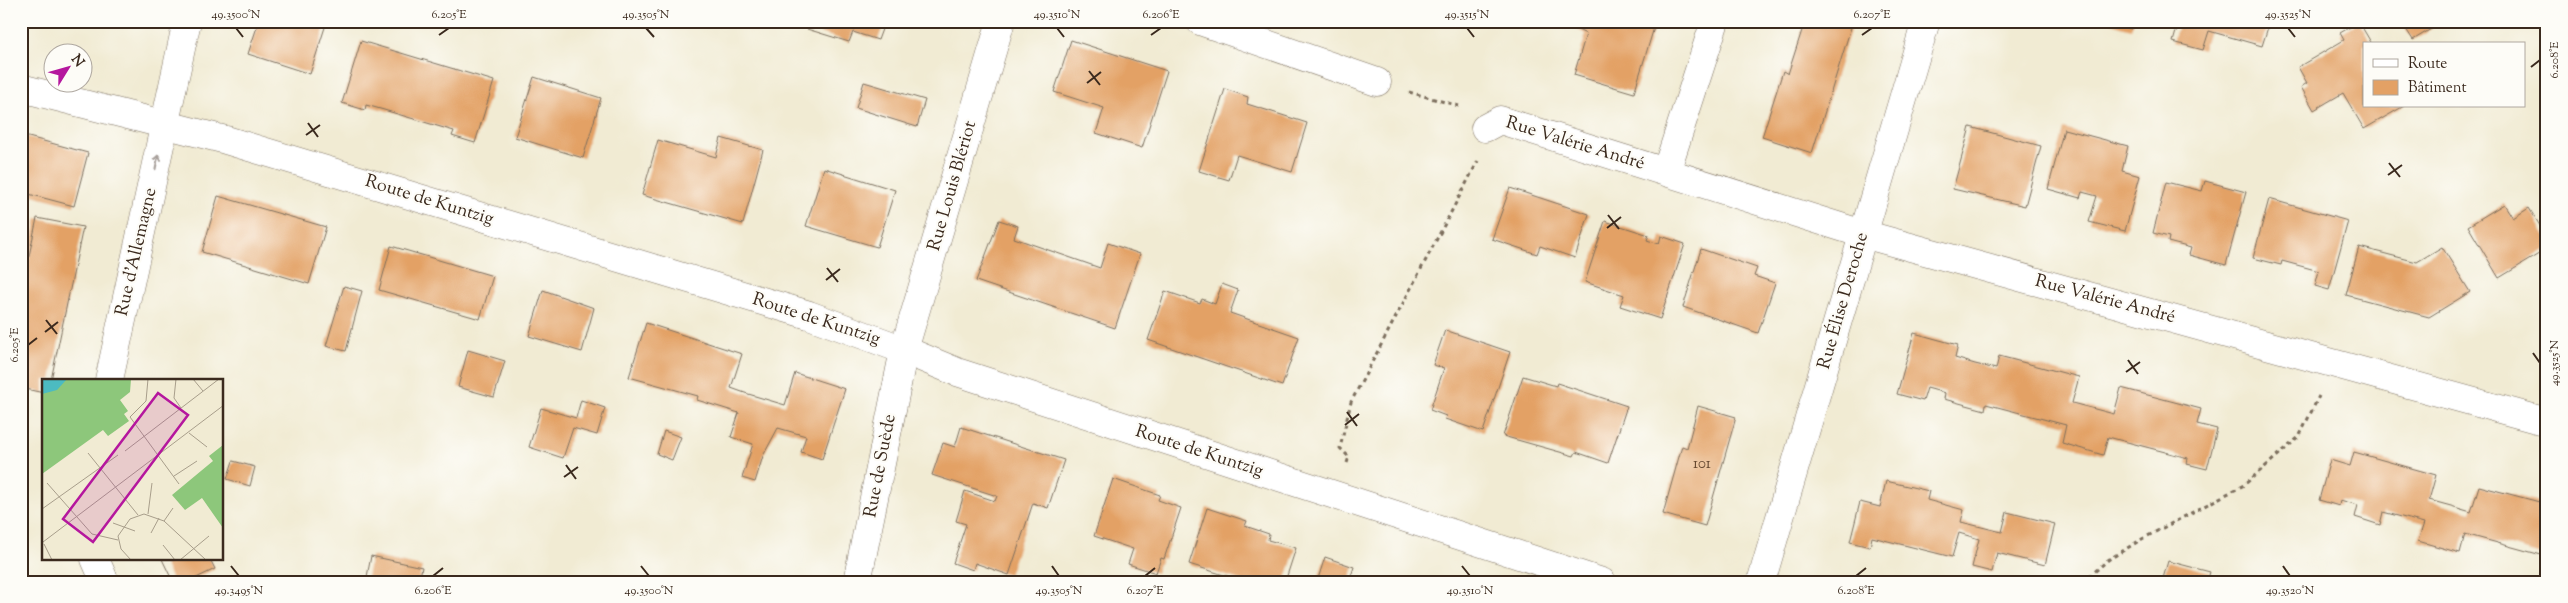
<svg xmlns="http://www.w3.org/2000/svg" width="2568" height="603" viewBox="0 0 2568 603" font-family="'Sorts Mill Goudy',serif">
<style>
.building{fill:#e3a165}
.lines{fill:none;stroke-linecap:round;stroke-linejoin:round}
.street-casing{stroke:#7b6e5d;stroke-width:29}
.secondary-casing{stroke:#7b6e5d;stroke-width:29}
.path{stroke:#7b6e5d;stroke-width:3;stroke-dasharray:4 4;stroke-linecap:butt}
.street{stroke:#fff;stroke-width:28}
.secondary{stroke:#fff;stroke-width:28}
.oneway{stroke:#a79f9a}
.ticks{fill:none;stroke:#3b2a1e;stroke-width:2}
.labels{text-anchor:middle;dominant-baseline:central;stroke-width:4.5;stroke-linejoin:round;paint-order:stroke}
.number-label{font-size:15px;fill:#654830}
.street-label{font-size:18px;fill:#3b2a1e;stroke:#fdfcf7}
.inset-road{fill:none;stroke:#a89e8b;stroke-width:1}
.view{fill:#b5179e;fill-opacity:0.15;stroke:#b5179e;stroke-width:2.5}
.inset-edge{fill:none;stroke:#3b2a1e;stroke-width:2.5}
.neatline{fill:none;stroke:#3b2a1e;stroke-width:2}
.ticks-label{font-size:12px;text-anchor:middle;fill:#3b2a1e}
</style>
<rect width="100%" height="100%" fill="#fdfcf7"/>
<filter id="ink" filterUnits="userSpaceOnUse"><feTurbulence type="fractalNoise" baseFrequency=".02" numOctaves="2"/><feDisplacementMap in="SourceGraphic" scale="10" xChannelSelector="R" yChannelSelector="G"/><feConvolveMatrix kernelMatrix="1 2 1 2 8 2 1 2 1" color-interpolation-filters="sRGB"/></filter>
<filter id="wash" filterUnits="userSpaceOnUse"><feTurbulence type="fractalNoise" baseFrequency=".0096" numOctaves="4" result="noise"/><feDisplacementMap in="SourceGraphic" scale="20" xChannelSelector="R" yChannelSelector="G"/><feGaussianBlur stdDeviation="1.12" result="paint"/><feColorMatrix in="noise" values="0 0 0 0 0 0 0 0 0 0 0 0 0 0 0 0 0 1.4 0 .05"/><feComposite in="paint" operator="in"/></filter>
<g filter="url(#wash)">
<rect width="100%" height="100%" fill="#f1ebd3"/>
<g id="blocks">
<path class="building" d="M259 21H327L310 74 248 54Z
M810 21H885L878 40 853 32 849 42 807 29Z
M1580 21H1656L1634 93 1574 75 1586 34 1576 29Z
M1805 21H1853L1812 153 1762 137 1783 71 1788 74Z
M2105 21H2134L2131 29Z
M2179 21H2270L2262 46 2209 31 2203 50 2173 42Z
M2401 21H2444L2413 40Z
M2359 22 2372 44H2364V106H2404L2364 129 2343 93 2314 110 2301 87 2307 83 2298 67 2344 40 2340 33Z
M1071 40 1167 71 1142 148 1096 133 1104 108 1054 92Z
M361 41 494 81 475 143 452 136 454 131 384 110 366 105 365 110 342 103Z
M534 77 601 98 583 158 515 137Z
M864 82 925 100 917 127 856 108Z
M1225 89 1248 97 1247 104 1307 123 1292 172 1237 155 1229 180 1199 171Z
M1970 127 2041 146 2025 206 1953 189Z
M2064 129 2128 146 2122 171 2140 176 2125 231 2089 222 2097 196 2082 192 2080 198 2048 189Z
M21 135 88 153 74 206 21 192Z
M721 138 763 150 743 224 642 195 658 140 716 157Z
M824 168 895 190 877 247 806 226Z
M2205 181 2246 192 2226 265 2189 255 2191 248 2168 242 2169 237 2153 233 2166 182 2202 191Z
M1510 188 1589 214 1575 258 1540 246 1537 254 1492 239Z
M218 196 326 227 309 284 202 252Z
M2269 199 2348 221 2329 290 2315 286 2319 271 2282 261 2281 265 2253 258Z
M2504 204 2513 218 2529 208 2547 237V249L2499 278 2468 226Z
M37 218 83 227 51 380H44V393L21 388V294Z
M999 220 1018 226 1014 238 1100 268 1108 243 1140 254 1115 328 976 281Z
M1605 221 1649 235 1647 240 1659 244 1661 236 1685 244 1660 319 1620 306 1624 295 1585 282Z
M391 246 493 276 480 319 379 290Z
M2359 247 2417 262 2442 247 2470 292 2429 317 2346 295Z
M1701 249 1757 268 1754 276 1775 283 1758 333 1683 307Z
M1222 284 1238 290 1230 313 1299 337 1282 386 1148 340 1165 291 1200 303 1202 299 1215 304Z
M344 286 362 291 346 351 326 346Z
M543 290 594 308 582 352 529 336Z
M646 323 742 354 731 388 745 393 785 405 795 373 845 389 822 459 801 452 806 436 778 428 763 456 755 482 742 478 753 444 731 437 739 413 697 400 698 396 629 377Z
M1445 330 1510 352 1483 432 1445 419 1446 416 1430 410 1444 368 1433 365Z
M1914 333 1958 345 1955 358 1975 364 1996 369 1999 356 2079 377 2072 403 2114 414 2121 388 2201 409 2197 424 2217 429 2207 469 2187 464 2188 458 2108 437 2103 455 2062 443 2066 425 1986 404 1985 410 1944 399 1945 393 1927 388 1923 401 1897 394Z
M468 350 505 361 494 397 458 387Z
M1523 376 1556 386 1557 383 1627 406 1608 463 1576 452 1574 456 1503 436Z
M581 400 605 408 597 435 573 428 563 458 529 447 541 408 576 418Z
M1698 406 1736 417 1705 526 1663 514 1682 446 1687 448Z
M961 427 1064 460 1048 508 1033 503 1009 575 975 563 973 570 953 563 966 524 956 521 965 491 995 501 997 496 932 475 943 443 955 447Z
M664 431 681 437 672 460 657 454Z
M2354 452 2436 475 2429 500 2451 506 2471 512 2479 486 2547 504V576L2540 574 2545 556 2465 534 2460 553 2418 541 2424 523 2383 512 2380 525 2355 517 2358 505 2340 500 2339 506 2319 500 2330 460 2350 466Z
M233 461 255 467 250 486 227 479Z
M1113 479 1160 495 1158 500 1181 508 1164 559 1161 558 1156 573 1128 564 1133 549 1094 536Z
M1886 481 1929 491 1927 500 1964 510 1961 522 2002 532 2007 512 2055 524 2045 565 1997 553 1992 572 1972 567 1979 539 1959 533 1952 557 1872 537 1870 547 1850 542 1860 502 1880 507Z
M1207 508 1247 521 1245 526 1269 534 1268 540 1296 548 1285 582H1246L1189 564Z
M371 556 422 567 419 582H366Z
M1325 557 1354 567 1349 582H1317Z
M162 559H210L215 569 188 582H173Z
M2168 561 2210 572 2207 582H2162Z
M2133 575 2155 581V582H2131Z"/>
</g>
</g>
<g filter="url(#ink)">
<use href="#blocks" fill-opacity="0" stroke="#7b6e5d" stroke-width="1"/>
<g class="lines">
<g class="street-casing">
<path id="street" d="M1200 21 1377 82
M1485 128 1500 120 1863 234 2547 422
M1666 172 1715 21
M109 380 187 21
M95 559 105 582
M857 582 904 350 1001 21
M1761 582 1926 21"/>
</g>
<g class="secondary-casing">
<path id="secondary" d="M21 88 226 140 809 315 904 350 957 372 1602 582"/>
</g>
<path class="path" d="M1409 92 1459 106
M1347 463 1349 457 1340 448 1351 402 1478 161
M2083 582 2108 560 2142 539 2244 485 2299 437 2319 396"/>
<use href="#street" class="street"/>
<use href="#secondary" class="secondary"/>
</g>
<defs><path id="oneway-shaft" d="M-6 0H5M1.5-3L5.5 0L1.5 3" fill="none" stroke-width="1.6" stroke-linecap="round" stroke-linejoin="round" transform="scale(1.25)"/></defs>
<use class="oneway" href="#oneway-shaft" transform="translate(157 162) rotate(-78)"/>
</g>
<path class="ticks" d="M236 28 243 37M646 28 654 37M1057 28 1064 37M1467 28 1474 37M2288 28 2295 37M439 35 449 28M1151 35 1161 28M1862 35 1872 28M2531 67 2540 60M1089 71 1100 85M1087 83 1101 72M308 123 318 137M306 135 320 125M2389 163 2400 177M2388 175 2402 165M1608 215 1619 229M1607 228 1621 217M827 268 838 282M826 280 840 269M46 320 57 334M45 332 58 322M28 345 37 338M2533 353 2540 363M2128 360 2138 374M2126 372 2140 362M1347 412 1357 426M1345 425 1359 414M566 465 576 479M564 477 578 467M231 566 239 576M641 566 649 576M1052 566 1059 576M1462 566 1470 576M2283 566 2290 576M433 576 443 568M1145 576 1155 568M1856 576 1866 568"/>
<g class="labels">
<g class="number-label">
<text x="1702" y="464">101</text>
</g>
<g class="street-label">
<text transform="translate(1575 144) rotate(17)">Rue Valérie André</text>
<text transform="translate(953 186) rotate(-74)">Rue Louis Blériot</text>
<text transform="translate(429 201) rotate(17)">Route de Kuntzig</text>
<text transform="translate(137 252) rotate(-77)">Rue d'Allemagne</text>
<text transform="translate(2105 300) rotate(15)">Rue Valérie André</text>
<text transform="translate(1844 301) rotate(-74)">Rue Élise Deroche</text>
<text transform="translate(816 320) rotate(18)">Route de Kuntzig</text>
<text transform="translate(1199 452) rotate(18)">Route de Kuntzig</text>
<text transform="translate(881 466) rotate(-79)">Rue de Suède</text>
</g>
</g>
<g transform="translate(42 379)">
<rect width="181" height="181" fill="#f1ebd3"/>
<path d="M0 0H89L88 13 78 21 86 32 82 35 87 42 66 57 61 51 0 95ZM181 66V149L160 119 143 131 130 116 171 82 167 77Z" fill="#8dc77b"/>
<path d="M0 0H25L15 11 0 15Z" fill="#4cbbc1"/>
<path class="inset-road" d="M106 0 104 22 88 38 137 105M134 0 132 19 139 29M151 0 161 12M147 54 165 68M83 72 177 0M46 74 96 136M132 97 155 82M5 104 50 155 76 161M0 130 76 76M106 135 110 104M122 142 131 129M71 144 93 152M109 154 117 139M1 163 182 26M2 165 10 181M121 166 133 181M89 181 79 170 76 157 88 140 102 135 122 142 164 181M138 181 167 157"/>
<path class="view" d="M116 14 146 36 51 163 21 140Z"/>
<rect width="181" height="181" class="inset-edge"/>
</g>
<rect width="2568" height="603" fill="none" stroke="#fdfcf7" stroke-width="55"/>
<rect x="2363" y="42" width="162" height="65" fill="#fdfcf7" stroke="#afa8a0"/>
<rect x="2373" y="59" width="25" height="8" fill="#ffffff" stroke="#afa8a0"/>
<text x="2408" y="68" font-size="15" fill="#3b2a1e">Route</text>
<rect x="2373" y="80" width="25" height="15" fill="#e3a165" stroke="#afa8a0"/>
<text x="2408" y="92" font-size="15" fill="#3b2a1e">Bâtiment</text>
<g transform="translate(68 68) rotate(53)"><circle r="24" fill="#fdfcf7" stroke="#afa8a0"/>
<path d="M0-4L9 19L0 12L-9 19Z" fill="#b5179e"/>
<text y="-8" font-size="14" font-weight="bold" text-anchor="middle" fill="#3b2a1e">N</text>
</g>
<rect x="28" y="28" width="2512" height="548" class="neatline"/>
<g class="ticks-label">
<text x="236" y="18">49.3500°N</text>
<text x="449" y="18">6.205°E</text>
<text x="646" y="18">49.3505°N</text>
<text x="1057" y="18">49.3510°N</text>
<text x="1161" y="18">6.206°E</text>
<text x="1467" y="18">49.3515°N</text>
<text x="1872" y="18">6.207°E</text>
<text x="2288" y="18">49.3525°N</text>
<text transform="translate(2554 60) rotate(-90)" y="4">6.208°E</text>
<text transform="translate(14 345) rotate(-90)" y="4">6.205°E</text>
<text transform="translate(2554 363) rotate(-90)" y="4">49.3525°N</text>
<text x="239" y="594">49.3495°N</text>
<text x="433" y="594">6.206°E</text>
<text x="649" y="594">49.3500°N</text>
<text x="1059" y="594">49.3505°N</text>
<text x="1145" y="594">6.207°E</text>
<text x="1470" y="594">49.3510°N</text>
<text x="1856" y="594">6.208°E</text>
<text x="2290" y="594">49.3520°N</text>
</g>
</svg>
